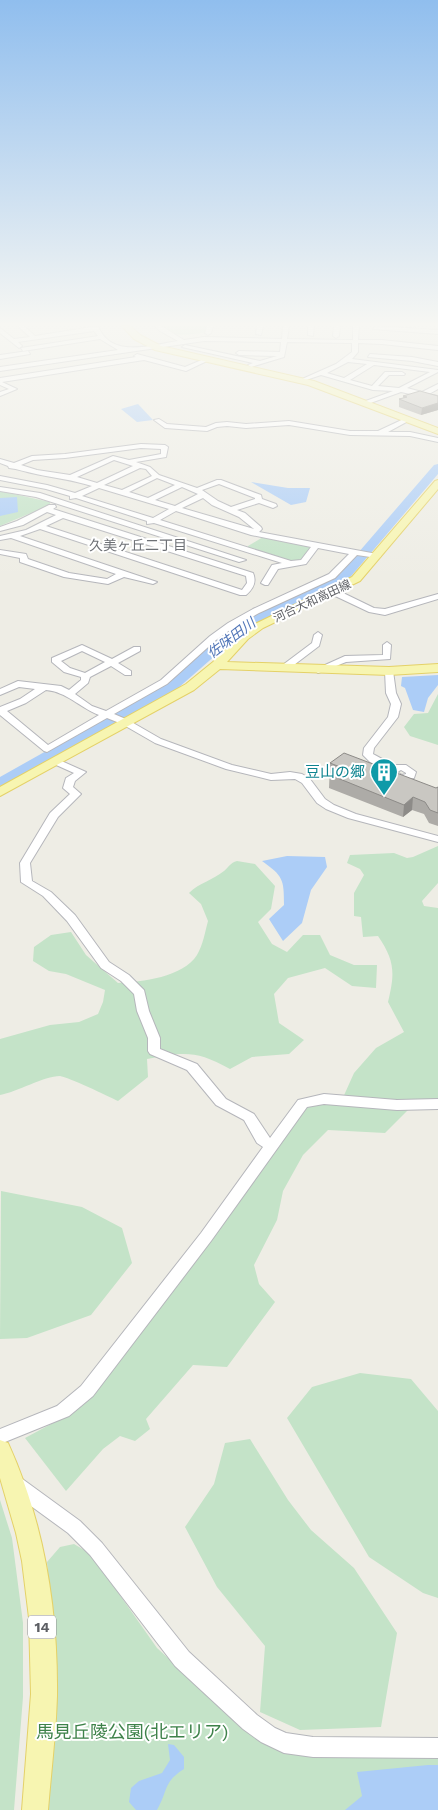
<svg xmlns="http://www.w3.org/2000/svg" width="438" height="1810" viewBox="0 0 438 1810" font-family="'Work Sans','Noto Sans JP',sans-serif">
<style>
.green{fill:#c4e3c8}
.water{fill:#accdf7}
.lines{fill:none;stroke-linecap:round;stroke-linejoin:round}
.river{fill:#accdf7;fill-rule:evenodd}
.minor-casing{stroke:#b5b6bb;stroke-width:2}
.major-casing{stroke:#e4d168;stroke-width:2}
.minor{fill:#fff;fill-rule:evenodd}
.major{fill:#f7f5b1;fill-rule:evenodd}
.wall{fill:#adaba7}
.shaded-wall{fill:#8d8b88}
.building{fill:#c9c7c2;stroke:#8d8b88}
.labels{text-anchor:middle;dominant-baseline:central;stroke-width:4;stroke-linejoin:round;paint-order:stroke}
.far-street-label{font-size:12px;fill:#5d5f64;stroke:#fff}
.far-neighbourhood-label{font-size:14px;fill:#6e7176;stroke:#fff}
.far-water-label{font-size:14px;font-style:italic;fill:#5176b8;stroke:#fff}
.shield{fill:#fff;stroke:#8e8f92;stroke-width:1}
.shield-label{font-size:14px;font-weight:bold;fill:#5d5f64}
.culture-label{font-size:15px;fill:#0d838f;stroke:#fff;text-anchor:end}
.near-park-label{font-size:18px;fill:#3e824a;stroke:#fff}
</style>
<rect width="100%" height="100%" fill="#eeede5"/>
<path class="green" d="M161 326H207L206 332C190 335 173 338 161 326Z
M0 491 50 502V505L0 526Z
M263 537 312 547 299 561H291L248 548V546Z
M438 694V745L410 736 404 727 414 714 428 713Z
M438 846V883L422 901 424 906 438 908V1100L417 1101 385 1133 328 1130 303 1155 283 1191 277 1220 254 1265 259 1284 275 1302 227 1367 193 1365 146 1419 150 1429 135 1441 120 1436 103 1449 66 1491 25 1438 66 1416 305 1105 341 1102 354 1073 376 1048 404 1032 388 1002C395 973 395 961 378 936L363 937 361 917 354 916V893L364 875 360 869 347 863 350 855 394 853 407 858 413 857Z
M237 861 255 864 275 886 271 909 258 922 272 944 287 952 303 935H320L330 955 354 965H377L376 988 352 986 325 968 288 978 274 994 279 1023 304 1040 289 1054 252 1057 230 1069C196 1050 184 1052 147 1059L148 1077 118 1101C108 1096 68 1077 60 1076 44 1076 17 1092 0 1095V1039L50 1025 79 1022 98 1014 103 1002 105 990 66 974 49 971 33 961 34 947 51 935 71 932 86 955 118 983C142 982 183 977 197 955 203 945 205 932 208 921L201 904 189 893C199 883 213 880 224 871 229 867 230 863 237 861Z
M1 1191 82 1207 122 1228 132 1263 91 1315 27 1338 0 1339Z
M360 1373 411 1379 438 1411V1598L423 1593 369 1557 287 1418 312 1387Z
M250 1439 288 1500 311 1530 354 1568 397 1633 381 1727 300 1730 260 1712 265 1646 217 1587 185 1527 214 1484 225 1443Z
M0 1500 12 1538 23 1623V1697L14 1810H0Z
M74 1544 91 1554 157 1648 259 1741 287 1753 438 1756V1810H47L57 1680 47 1562 60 1547Z"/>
<path class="water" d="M138 404 153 420 137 422 121 409Z
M251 482 288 488H310L306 502 291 505Z
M17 497 18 512 0 516V498Z
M438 675V685L428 698 424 712 413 710 405 688 401 686 402 677Z
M287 856 325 857 327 867 311 890 302 923 283 941 269 919 284 905C284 879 283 876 262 861Z
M168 1744 174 1745 184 1757V1769C163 1782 168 1791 157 1810H136L129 1802 131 1788 139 1781 162 1773 170 1760Z
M428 1765H438V1810H345L362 1796 357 1772Z"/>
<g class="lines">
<path class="river" d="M438 464V474L347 581 257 623 233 640 177 689 0 788V777L167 683 223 634 247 617 339 575 434 465Z"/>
<g class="minor-casing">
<path id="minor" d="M18 326H24L35 336 98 326C111 359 151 345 178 341L160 331 155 326H161L184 340 204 337 282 339 283 326H289L287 339 353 340V326H359L358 340H382L438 346V350L382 344 358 343V352L352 359 438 370V372L407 388 422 392 438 384V389L429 394 438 396V400L401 392 365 405 363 404V402L393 391 373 390 321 375 300 382V380L336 364 352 352V343L287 342 284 357 251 367 248 365 253 363 182 347 185 345 260 361 277 356 239 355 236 353 239 351 280 352 281 342 204 341 0 371V367L118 350 100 339 23 351 21 348 98 336 94 331 18 342 22 346 19 348 0 333V328L14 339 30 337ZM348 362 367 364 344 378 327 373ZM374 365 430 372 399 388 378 386 389 375H404L405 374 402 372H385L372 386 350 380Z
M207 326H213L211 333 208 335 205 333Z
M257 326H263L261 335 256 334Z
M308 326H314L313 336 308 335Z
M334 326H340L339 336 336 338 333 336Z
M375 326 438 330V334L373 329Z
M28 351 30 354 0 359V355Z
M137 354 185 367 204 359 209 360 186 371 144 360 2 382 17 389 0 396V392L9 389 0 385V378L136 357 134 356Z
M370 354 412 357 438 362V366L412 361 368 357Z
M408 417 411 419 410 420 388 432H410L438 438V442L410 436 350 435 289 425 246 428 227 426 217 427 207 431 165 428 154 420 159 419 167 424 206 427 216 423 227 422 246 424 289 421 350 431H378Z
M141 444 165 445 168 447 166 457 136 462 150 467 159 475 197 488 217 480H221L261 495 262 499 276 504 277 506 273 508 259 503 237 510 245 513 261 527 262 529 259 532 377 554 381 556 377 558 357 555 335 578 259 613 234 627 216 640 167 684 114 714 128 720 161 739 232 765 271 774 290 772 302 774 310 779 325 799 334 805 356 814 438 836V842L348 818 326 809 317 803 302 783 295 779 271 780 226 769 155 743 122 724 107 718 47 752 44 751 0 715V707L20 699 35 689 19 687 0 695V689L18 681 61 686 69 690 81 680V677L64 672 52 662V658L82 645 112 659 134 647H140V651L118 663 131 671V675H125L111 666 90 677 88 683 75 694 92 706 106 711 161 680 210 636 228 623 253 609 329 574 349 554 318 548 306 564 278 569 268 585H265L261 583 272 565 282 563 154 523 147 524V521L76 498 70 499V496L46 489 0 480V476L47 485 75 493 92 486C73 480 55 478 36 474 26 472 18 469 9 468L8 466 0 463V459L14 463 32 456 65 454ZM141 448 161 449V454L129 460 113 456 70 475 37 470 21 465 33 460 65 458ZM114 460 133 466 97 483 77 477ZM140 468 146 469 152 476 122 490 104 485ZM157 478 175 485 148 498 129 492ZM219 484 255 498V499L231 507 218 501 202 490ZM182 487 198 494 175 506 155 500ZM99 488 169 509 153 518 82 496ZM203 498 212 505 239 517 254 529 182 508ZM176 511 251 535 311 547 301 560 291 561 160 520ZM82 651 105 662 85 673 70 668 61 661ZM46 690C67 692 79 707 99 715L48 745 7 711 26 703Z
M0 487 40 493 246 560 239 562 36 497 0 491Z
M49 505H55L56 507 53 509 253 573C257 582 253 589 246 595H240L40 529 20 536 157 582 153 584 124 577 108 584 64 577 20 562V558L0 554V550L26 554 28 559 69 573 107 579 116 574 11 538 0 540V536L26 530 56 515 47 512 23 525 0 531V527L17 521ZM63 518 246 576 247 583 242 590 46 526Z
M331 590H337L374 608 385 609 438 594V599L385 615 369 612 331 594Z
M318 632 322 635 319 646 286 671H280V667L312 643 314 635Z
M387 642 391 645 390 659 346 662 321 672 318 673 314 670 345 656 383 655V645Z
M389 668 393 671 396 693 401 704 398 717 374 748 373 754 393 765H406L416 772 414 778C402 781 395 782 387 773L388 771 370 762 363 755 364 748 388 717 391 704 386 693 385 671ZM401 770 406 773V774L402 775 397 772Z
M57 759 86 772 75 781 73 787 81 794 58 817 30 863 32 881 51 892 75 915 109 962 129 975 144 990 149 1011 160 1038V1049L197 1064 226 1099 254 1114 270 1138 298 1100 324 1094 397 1100 438 1099V1109L397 1110 324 1104 307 1107 211 1241 93 1396 69 1416 0 1444V1429L57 1406 81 1386 201 1233 263 1147 257 1143 244 1120 216 1105 187 1070 150 1054 148 1051V1038L137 1011 134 994 121 981 101 968 67 921 43 896 21 882 20 863 50 813 70 794 63 788 66 778 74 773 54 764 52 762Z
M15 1476 21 1478 80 1521 102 1543 189 1652 257 1715 275 1728 286 1733 313 1737 438 1738V1758L313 1757 284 1753 261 1742 243 1729 175 1666 90 1555 68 1533 9 1490 7 1484 9 1478Z"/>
</g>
<g class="major-casing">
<path id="major" d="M122 326H130L140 335 161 346 314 381 438 428V434L308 385 155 350 134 339Z
M438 480V489L360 581 263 628 248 639 227 662 389 667 438 664V672L389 675 220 669 194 690 0 796V787L186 684 213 662 240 635 255 624 352 577 435 481Z
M0 1440 8 1443C44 1522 58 1609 57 1696 56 1734 51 1772 48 1810H22L31 1694 29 1618 22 1561 16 1533 0 1478Z"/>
</g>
<use href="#minor" class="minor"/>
<use href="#major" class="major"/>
</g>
<path class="wall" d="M403 396H438V410L421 415 399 407V399L403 398Z
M330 763 436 788 438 787V826L429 823 424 814 412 810 403 817 329 788Z"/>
<path class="shaded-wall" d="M438 403V410L421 415 422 408Z
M413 797 412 810 403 817 404 805Z"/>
<path class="building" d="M420 391 438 396V403L422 408 399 399 407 397 403 396Z
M344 753 436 788 438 787V813L430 810 425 802 413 797 404 805 330 775 340 767 330 763Z"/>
<linearGradient id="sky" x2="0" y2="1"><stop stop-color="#90beee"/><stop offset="0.56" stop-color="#f7f7f3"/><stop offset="1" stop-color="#f7f7f3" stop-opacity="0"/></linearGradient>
<rect width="438" height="579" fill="url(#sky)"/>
<defs>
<g id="building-pin" transform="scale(1.4375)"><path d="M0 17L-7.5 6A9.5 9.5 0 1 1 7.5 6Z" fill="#0f9aa8" stroke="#fff"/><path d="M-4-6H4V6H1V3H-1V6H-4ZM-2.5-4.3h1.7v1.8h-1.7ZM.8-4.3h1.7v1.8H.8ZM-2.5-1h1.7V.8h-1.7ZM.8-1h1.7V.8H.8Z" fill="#fff"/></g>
</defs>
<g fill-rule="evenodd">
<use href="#building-pin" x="384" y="772"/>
</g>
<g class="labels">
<g class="far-street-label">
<text transform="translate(312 601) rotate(-25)">河合大和高田線</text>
</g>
<g class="far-neighbourhood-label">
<text x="138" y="545">久美ヶ丘二丁目</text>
</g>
<g class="far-water-label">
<text transform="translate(231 638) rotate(-37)">佐味田川</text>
</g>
<rect class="shield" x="28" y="1615.5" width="28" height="23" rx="4"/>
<g class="shield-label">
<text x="42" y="1627">14</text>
</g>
<g class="culture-label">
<text x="365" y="772">豆山の郷</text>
</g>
<g class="near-park-label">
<text x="132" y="1731">馬見丘陵公園(北エリア)</text>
</g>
</g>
</svg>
